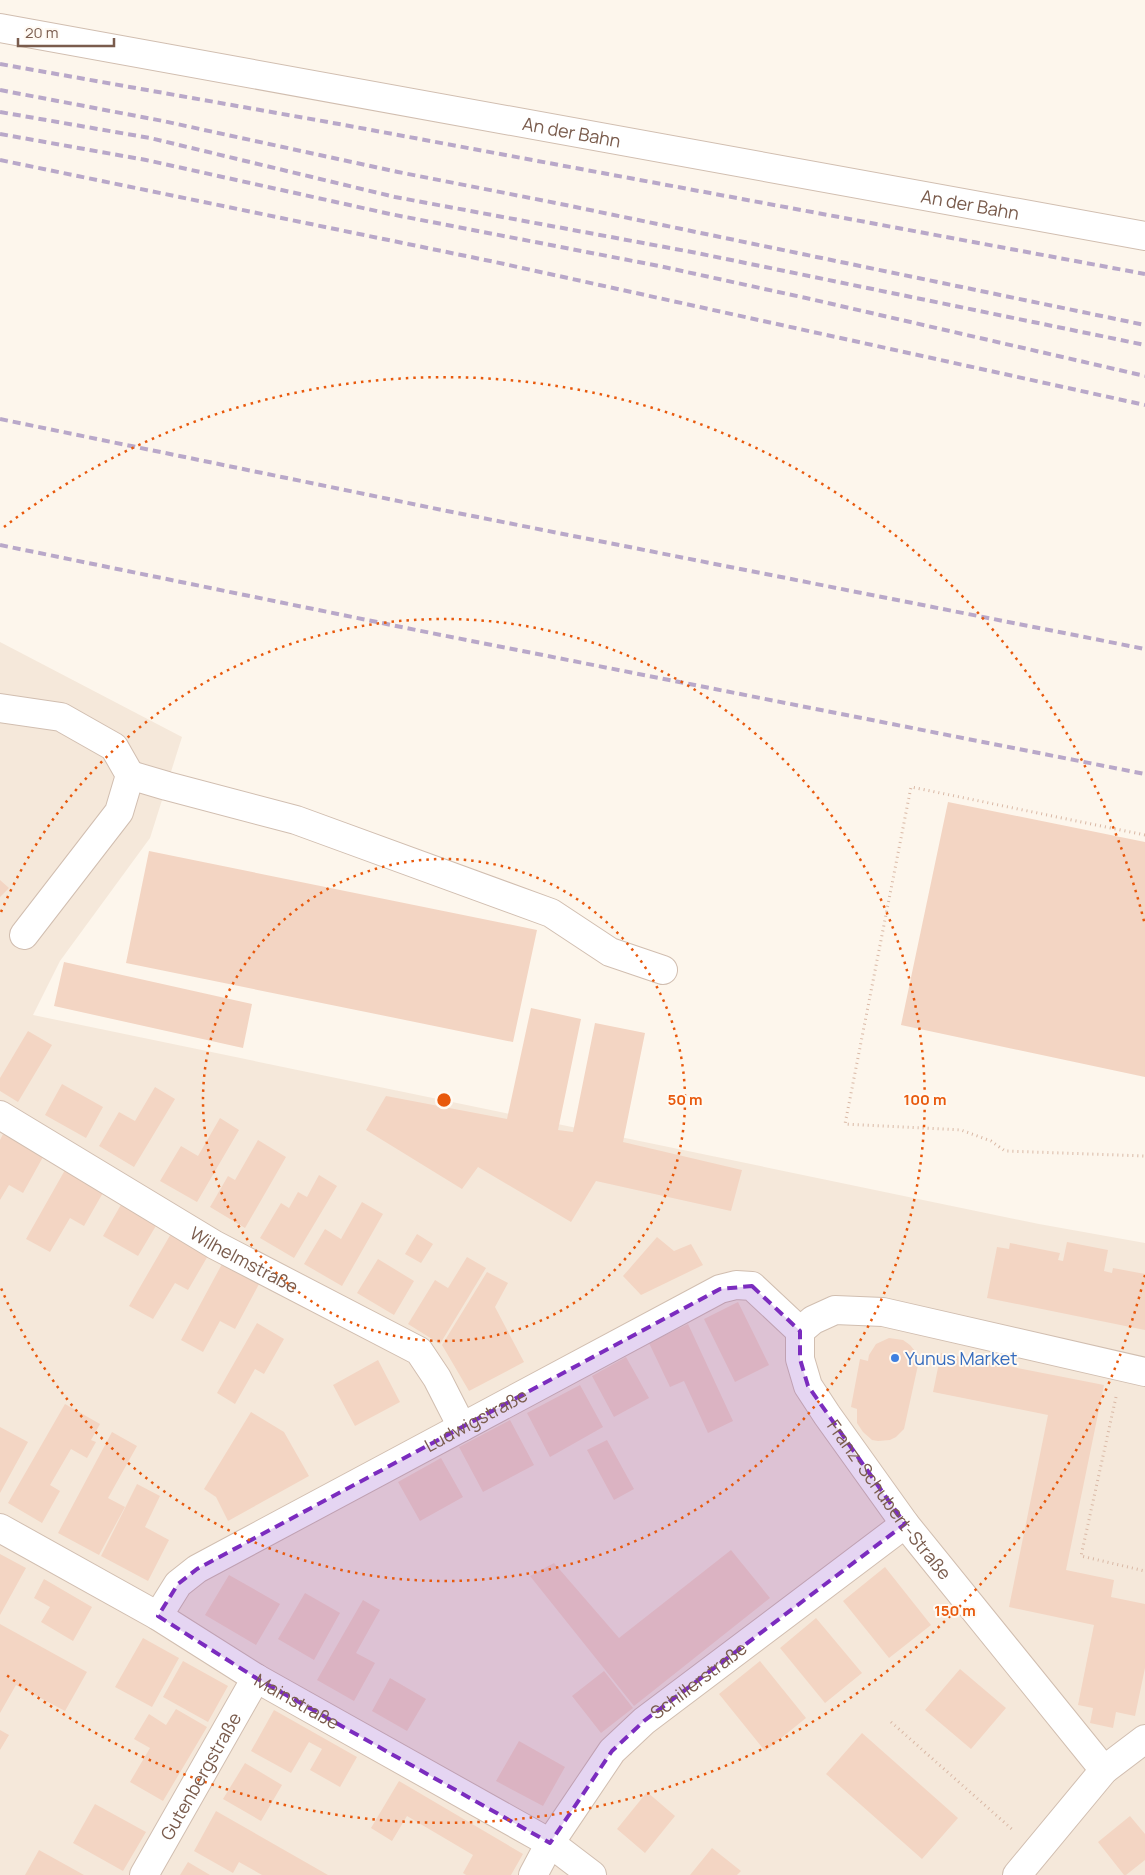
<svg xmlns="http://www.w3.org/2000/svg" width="1145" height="1875" viewBox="0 0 1145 1875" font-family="Manrope,sans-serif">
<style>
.residential{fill:#f5e8da}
.building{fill:#f3d5c3}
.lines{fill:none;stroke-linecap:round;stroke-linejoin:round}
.minor-casing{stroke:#d1beb0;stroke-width:30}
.path{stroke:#d9b8a5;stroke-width:3;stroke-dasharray:1 4;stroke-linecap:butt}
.minor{stroke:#fff;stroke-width:28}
.rail{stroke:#b9a8c9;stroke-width:4;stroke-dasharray:8 5;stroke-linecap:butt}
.marked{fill:#7b2cbf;fill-opacity:0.2;stroke:#7b2cbf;stroke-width:4;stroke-dasharray:10 6;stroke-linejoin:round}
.ring{fill:none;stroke:#e8590c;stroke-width:2.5;stroke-dasharray:2.5 5}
.shop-dot{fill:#3f7fe0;stroke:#fffaf3;stroke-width:2}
.labels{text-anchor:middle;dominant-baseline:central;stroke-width:4;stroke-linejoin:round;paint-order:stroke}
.street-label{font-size:18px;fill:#7a5c4d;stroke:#fffaf3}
.shop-label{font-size:18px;fill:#366cbe;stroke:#fffaf3;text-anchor:start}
.centre{fill:#e8590c;stroke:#fffaf3;stroke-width:2.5}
.ring-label{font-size:15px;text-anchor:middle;font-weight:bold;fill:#e8590c;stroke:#fffaf3;stroke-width:4;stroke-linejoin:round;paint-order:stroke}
</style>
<rect width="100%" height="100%" fill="#fdf6ec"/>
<path class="residential" d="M0 642 182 737 150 838 60 961 33 1015 1039 1224 1145 1243V1875H0Z"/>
<path class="building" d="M948 802 1145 842V1077L901 1025Z
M149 851 537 930 513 1042 126 963Z
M0 880 9 888 0 897Z
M64 962 252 1004 243 1048 54 1006Z
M531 1008 581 1019 558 1130 573 1132 595 1023 645 1033 623 1142 742 1170 731 1211 596 1181 571 1222 478 1167 462 1189 366 1130 386 1096 507 1119Z
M28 1031 52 1045 18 1102 0 1091V1078Z
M62 1084 103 1107 86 1138 45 1115Z
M155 1087 175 1099 134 1167 99 1146 119 1112 135 1121Z
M220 1118 239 1130 197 1202 160 1181 181 1146 198 1156Z
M3 1134 43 1157 23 1193 9 1185 0 1200V1140Z
M258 1140 286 1157 245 1228 210 1207 228 1176 235 1180Z
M65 1170 104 1191 84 1226 70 1218 50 1252 26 1239Z
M319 1175 337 1186 294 1258 260 1238 281 1203 289 1208 298 1192 307 1197Z
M362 1202 383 1214 342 1286 304 1264 325 1229 341 1239Z
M122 1203 157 1224 138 1256 103 1236Z
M172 1232 209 1254 188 1290 175 1283 153 1319 129 1306Z
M417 1234 433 1244 421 1263 405 1254Z
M657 1237 674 1251 691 1244 703 1265 641 1295 623 1276Z
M1067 1242 1108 1250 1104 1271 1112 1273 1113 1268 1145 1274V1330L987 1298 997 1247 1009 1249 1010 1243 1060 1253 1058 1260 1063 1261Z
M467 1257 486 1268 440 1344 408 1324 435 1280 448 1288Z
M378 1259 414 1281 394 1315 357 1293Z
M222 1264 259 1284 235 1329 220 1321 203 1352 181 1340Z
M487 1272 508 1283 495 1307 524 1362 469 1391 442 1345Z
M738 1302 769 1365 735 1382 704 1319Z
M257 1323 284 1339 264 1374 255 1369 235 1404 217 1393Z
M688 1324 733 1421 708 1433 684 1381 670 1387 649 1343Z
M889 1338 903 1340 910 1345 915 1351 918 1365 904 1429 896 1437 890 1440 878 1441 872 1440 863 1432 857 1423V1409L851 1407 860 1359 868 1361 869 1355 876 1344Z
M941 1353 1104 1385 1066 1570 1114 1580 1111 1597 1145 1604V1668L1135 1716 1116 1712 1113 1728 1090 1723 1093 1708 1078 1705 1094 1625 1009 1607 1048 1415 933 1392Z
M626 1357 649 1398 614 1417 592 1376Z
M378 1360 400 1402 355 1426 333 1385Z
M580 1385 603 1427 550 1457 527 1413Z
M65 1404 100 1424 91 1440 96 1442 87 1458 71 1449 50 1485 60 1491 42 1523 8 1503Z
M251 1412 284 1432 309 1476 228 1521 216 1497 204 1489Z
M510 1420 534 1465 483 1492 459 1447Z
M0 1427 28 1442 0 1493Z
M112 1432 137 1446 108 1498 125 1507 99 1555 58 1533Z
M607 1440 634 1489 614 1500 587 1450Z
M441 1458 463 1497 420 1521 398 1482Z
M137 1484 160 1496 145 1527 169 1540 148 1581 101 1556Z
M731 1550 770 1598 634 1706 530 1576 554 1563 619 1638Z
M0 1554 26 1568 0 1615Z
M885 1567 931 1625 889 1658 843 1601Z
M229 1575 280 1604 256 1645 205 1615Z
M44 1579 92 1607 73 1641 41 1622 50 1607 34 1598Z
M305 1593 340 1613 314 1660 278 1639Z
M363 1600 380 1610 356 1653 375 1663 354 1701 317 1680Z
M816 1618 862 1673 825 1703 780 1648Z
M0 1624 87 1672 65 1711 16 1685 0 1713Z
M143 1638 179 1658 152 1707 115 1687Z
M183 1661 228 1686 208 1722 163 1697Z
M760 1661 806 1718 765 1751 719 1694Z
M960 1669 1006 1708 971 1749 925 1710Z
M604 1671 633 1708 601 1733 572 1696Z
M390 1678 426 1699 407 1731 372 1711Z
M176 1709 207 1727 163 1801 130 1782 150 1748 134 1739 149 1714 166 1725Z
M274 1710 357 1757 340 1787 310 1770 322 1749 309 1742 291 1773 251 1751Z
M0 1730 9 1735 0 1750Z
M862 1733 958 1818 922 1859 826 1774Z
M519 1741 565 1767 543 1806 496 1781Z
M245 1763 282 1785 261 1821 223 1799Z
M399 1781 523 1854 511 1875H466L463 1873 473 1855 407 1816 392 1841 371 1828Z
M647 1792 675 1816 645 1853 617 1829Z
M95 1804 146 1832 123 1871 73 1843Z
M216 1811 328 1875H262L239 1862 233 1873 194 1851Z
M1130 1816 1145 1834V1860L1126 1875H1124L1098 1842Z
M712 1848 741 1871 737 1875H690Z
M39 1850 84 1875H25Z
M188 1862 210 1875H180Z"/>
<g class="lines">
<g class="minor-casing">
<g id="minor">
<path id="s1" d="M0 28 1145 236"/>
<path d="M0 708 61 717 114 747 130 775 119 812 24 935"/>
<path d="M130 775 167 786 296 820 551 913 610 952 663 970"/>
<path id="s2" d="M0 1115 215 1245 419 1351 437 1378 462 1427"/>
<path id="s3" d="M800 1331V1359L808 1386 827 1415 905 1524 1104 1770"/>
<path d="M800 1331 813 1320 835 1310 883 1312 1145 1372"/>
<path id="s4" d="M0 1528 158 1616 256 1678 550 1843 592 1875"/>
<path id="s5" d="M158 1616 178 1584 197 1569 720 1289 736 1285 752 1286 800 1331"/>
<path id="s6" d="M144 1875 256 1678"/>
<path id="s7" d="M533 1875 550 1843 612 1751 644 1721 905 1524"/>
<path d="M1017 1875 1104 1770 1145 1739"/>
</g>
</g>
<path class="path" d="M1145 835 911 787 845 1124 961 1130 991 1141 1005 1151 1145 1156
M1116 1397 1081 1556 1145 1571
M891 1722 1014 1831"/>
<use href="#minor" class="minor"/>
<path class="rail" d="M0 64 339 124 1145 274
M0 90 163 121 398 172 556 203 1145 325
M0 112 150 138 395 197 697 253 1145 345
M0 134 146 160 390 214 659 266 806 298 1145 376
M0 160 495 262 1145 405
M0 419 442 510 1145 649
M0 545 416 630 1145 774"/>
</g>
<path class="marked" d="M752 1286 800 1331V1359L808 1386 905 1524 644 1721 612 1751 550 1843 256 1678 158 1616 178 1584 197 1569 720 1289Z"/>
<g class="ring">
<circle cx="444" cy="1100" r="241"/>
<path d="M1 912A481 481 0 1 1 1 1288"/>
<path d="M1145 1275A722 722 0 0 1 4 1673M4 527A722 722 0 0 1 1145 925"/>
</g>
<circle class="shop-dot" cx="895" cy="1358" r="5"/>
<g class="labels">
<g class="street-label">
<text stroke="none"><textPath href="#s1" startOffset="581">An der Bahn</textPath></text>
<text stroke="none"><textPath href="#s1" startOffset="986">An der Bahn</textPath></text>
<text stroke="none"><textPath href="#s2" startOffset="284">Wilhelmstraße</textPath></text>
<text stroke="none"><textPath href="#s5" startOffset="378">Ludwigstraße</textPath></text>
<text stroke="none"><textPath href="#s3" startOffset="196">Franz-Schubert-Straße</textPath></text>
<text stroke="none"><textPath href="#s7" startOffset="259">Schillerstraße</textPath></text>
<text stroke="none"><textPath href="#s4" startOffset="344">Mainstraße</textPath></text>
<text stroke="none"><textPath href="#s6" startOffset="114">Gutenbergstraße</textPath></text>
</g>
<g class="shop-label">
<text x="905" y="1358">Yunus Market</text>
</g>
</g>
<circle cx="444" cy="1100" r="8" class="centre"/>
<g class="ring-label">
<text x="685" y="1105">50 m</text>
<text x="925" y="1105">100 m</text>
<text x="955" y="1616">150 m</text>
</g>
<path d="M18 38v8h96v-8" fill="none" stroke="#7a5c4d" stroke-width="2.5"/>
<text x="25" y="38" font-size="15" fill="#7a5c4d" stroke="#fffaf3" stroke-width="4" paint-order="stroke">20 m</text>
</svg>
